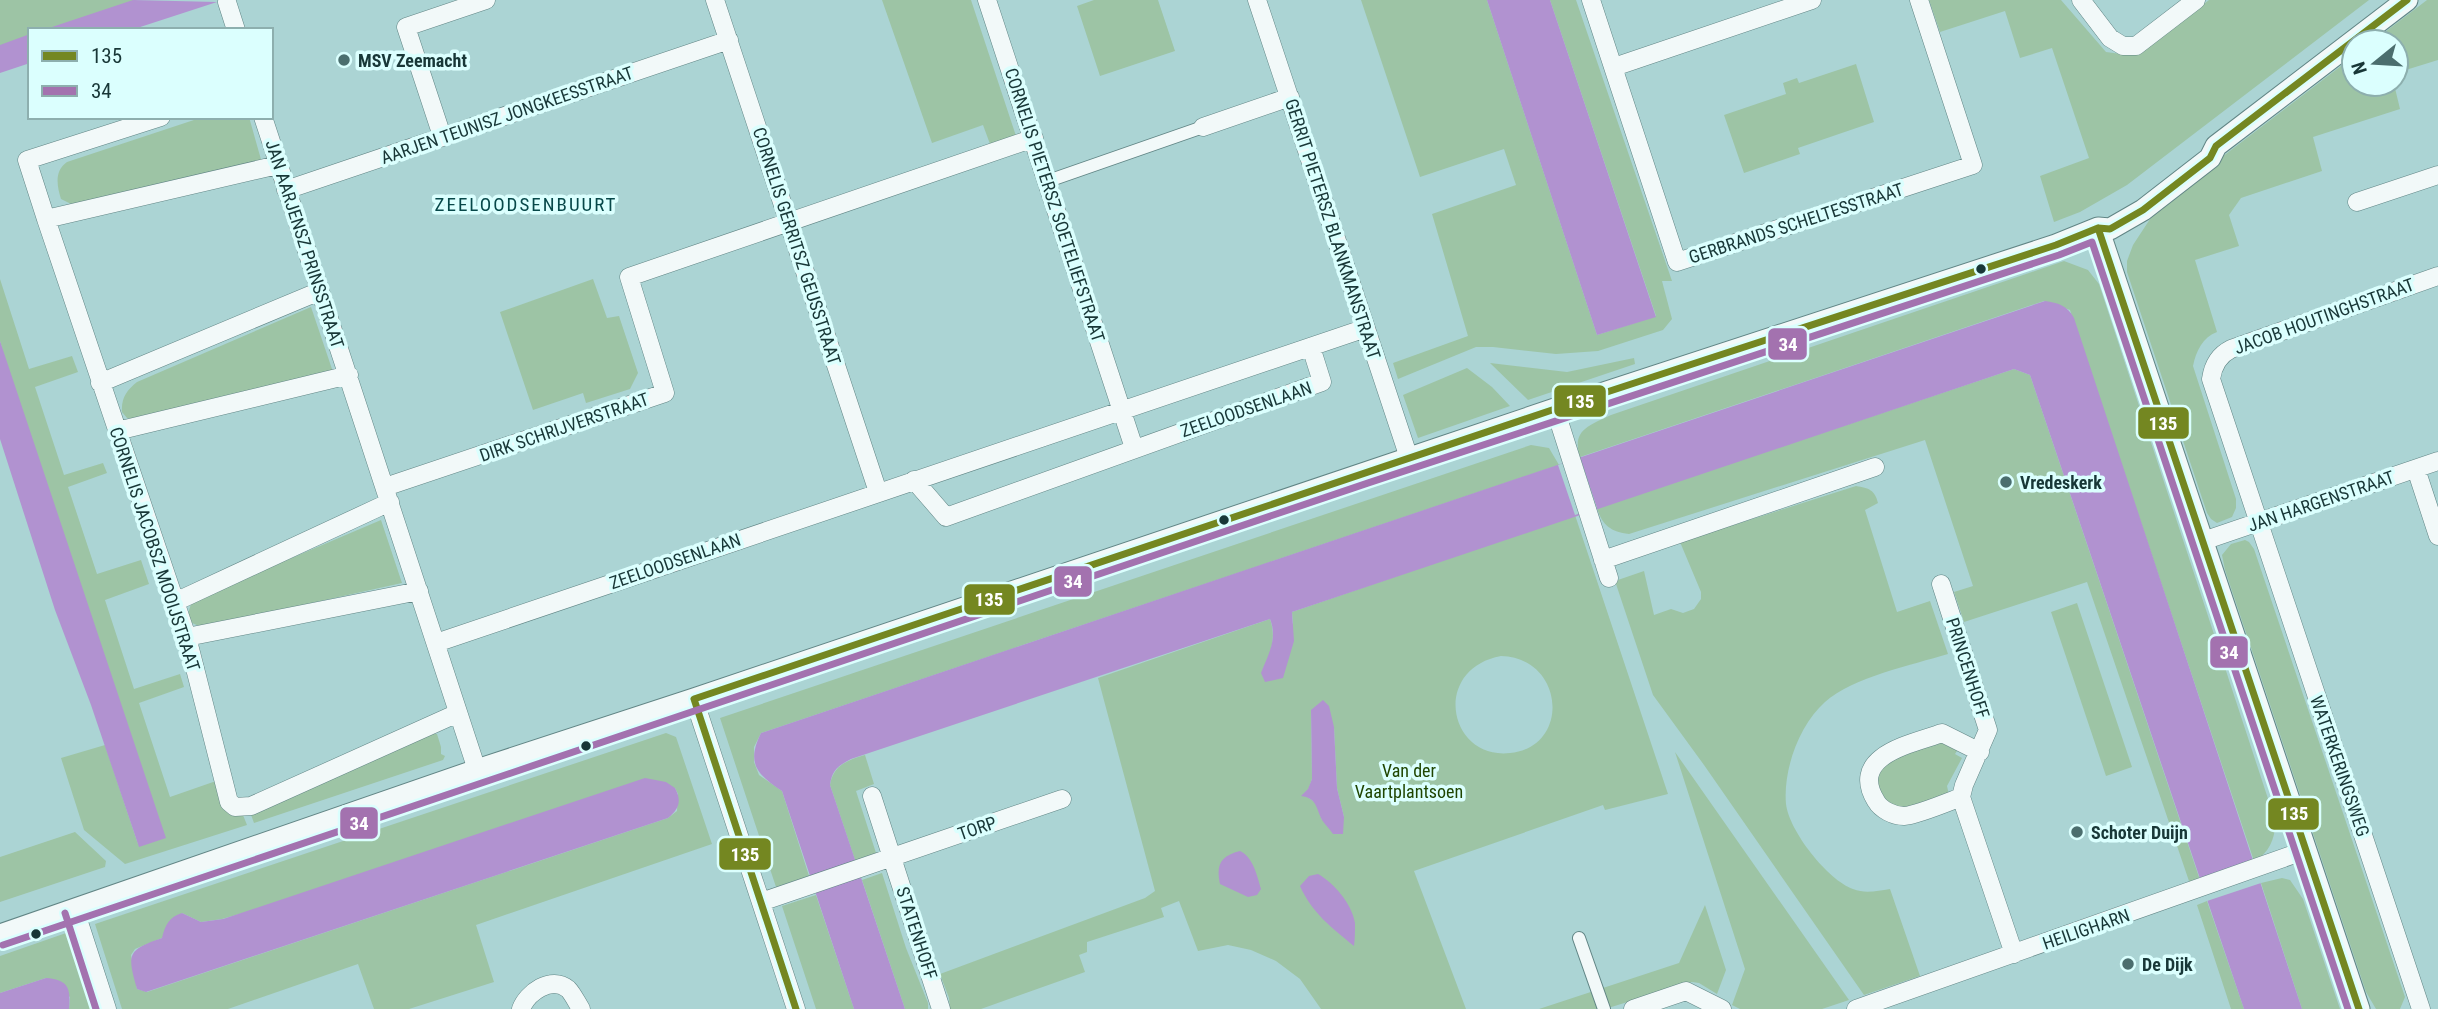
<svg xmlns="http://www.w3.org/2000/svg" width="2438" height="1009" viewBox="0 0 2438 1009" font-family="'Roboto Condensed',sans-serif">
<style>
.green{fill:#9dc4a5;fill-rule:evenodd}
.water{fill:#b192d0}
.pier{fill:#abd4d4}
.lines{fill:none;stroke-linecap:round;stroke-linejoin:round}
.pedestrian-casing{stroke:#618585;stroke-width:14}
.minor-casing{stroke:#618585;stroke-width:19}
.tertiary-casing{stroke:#618585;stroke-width:23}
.pedestrian{stroke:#f2f9f9;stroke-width:12}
.minor{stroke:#f2f9f9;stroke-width:18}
.tertiary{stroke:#f2f9f9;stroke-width:21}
.bus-1-casing{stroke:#dbfffe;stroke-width:12}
.bus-2-casing{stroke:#dbfffe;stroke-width:12}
.bus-1{stroke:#748721;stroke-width:7}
.bus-2{stroke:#a372af;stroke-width:7}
.poi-dot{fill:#4b6e6e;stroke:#dbfffe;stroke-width:2.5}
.bus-dot{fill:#183737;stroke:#dbfffe;stroke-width:2.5}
.labels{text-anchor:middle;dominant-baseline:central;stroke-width:7;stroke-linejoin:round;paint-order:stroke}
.poi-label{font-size:18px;font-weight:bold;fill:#183737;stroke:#dbfffe;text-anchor:start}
.street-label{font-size:18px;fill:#183737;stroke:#dbfffe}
.park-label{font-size:18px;fill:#1f4500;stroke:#dbfffe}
.neighbourhood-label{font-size:19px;letter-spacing:2px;fill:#074849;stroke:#dbfffe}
.line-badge{stroke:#dbfffe;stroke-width:2.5}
.badge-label{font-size:19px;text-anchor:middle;font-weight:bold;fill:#fff}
</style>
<rect width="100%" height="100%" fill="#abd4d4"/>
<path class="green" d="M0 0H137L49 30H30V36L0 46Z
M882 0H971L1016 136 990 144 983 125 932 143Z
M1094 0H1158L1175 51 1100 76 1077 6Z
M1361 0H1487L1597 335 1656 316 1550 0H1576L1672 281H1662L1672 319 1663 330 1598 351 1556 354 1493 347H1476L1398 379 1393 363 1468 336 1432 214 1516 185 1504 149 1420 177Z
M1929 0H2061L2106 52 2129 55 2141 52 2209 0H2369L2127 185 2080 212 2054 222 2040 176 2089 158 2052 48 2020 58 2005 11 1940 32Z
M2427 0H2438V60L2396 73V42H2372Z
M2354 56V84H2394L2400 109 2313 137 2322 171 2241 198 2229 215 2239 246 2195 260 2217 332C2203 337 2196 351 2193 366L2236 499V508L2232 517 2217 523 2211 519 2207 513 2127 272V261L2133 245 2152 216 2218 160Z
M1856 64 1874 122 1798 148 1800 154 1744 173 1724 115 1786 94 1783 83 1797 78 1799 83Z
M203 117H249L262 163 73 205 61 199C57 186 54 171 67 162Z
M2064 261 2088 270 2099 284 2275 820C2276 836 2270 853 2254 861L2070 310 2044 301 1580 457C1571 430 1590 425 1611 415Z
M0 279 29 369 72 356 78 372 35 387 64 475 103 463 107 473 68 487 97 574 141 560 149 584 105 600 134 689 180 674 184 687 139 703 170 797 216 781 243 815 247 825 125 864 84 830 61 758 105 745 139 847 0 341Z
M593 279 607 318 619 316 638 373 630 389 586 403 583 393 533 410 500 312Z
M311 307 333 372 138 419 127 418 122 412C121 398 127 390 137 382Z
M1634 358 1635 364 1528 400 1490 363 1567 372Z
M1467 368 1492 387 1510 406 1418 438 1403 395Z
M2014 369 2030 375 2200 880 2190 884 2087 582 1964 622 1954 592 1973 586 1925 440 1629 534C1611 532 1602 525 1597 508Z
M1531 445 1549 448 1559 465 761 733 754 747V762L759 775 782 791 809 876 776 887 720 718Z
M1856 486C1869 488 1875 490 1878 503L1865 510 1897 612 1930 601 1948 654C1912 665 1853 677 1825 702 1799 725 1783 770 1786 804 1789 831 1828 880 1853 889 1865 894 1877 891 1890 889L1920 976 1864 995 1704 765 1653 695 1615 581 1644 571 1654 615 1671 609 1683 613 1694 609 1701 599V592L1680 542Z
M1575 515 1668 794 1605 810 1603 805 1414 871 1466 1009H1321L1300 979 1276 961 1251 950 1228 945 1198 951 1179 901 1161 908 1164 917 1087 942V952L1079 955 1085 972 981 1009H950L949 998 940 974 1145 898 1155 891 1098 678 1270 619C1276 636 1272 653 1263 668L1293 623 1292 612ZM1501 656C1565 658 1571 747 1510 753 1448 760 1431 669 1501 656ZM1311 710 1334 727 1337 788 1344 817 1322 820 1316 803 1306 796 1312 779Z
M381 520 402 583 207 626H199L190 622 187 617 191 604 202 596Z
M2245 540 2249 542 2254 549 2405 997 2400 1009H2376L2366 992 2225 570 2222 555 2231 544Z
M2077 603 2132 767 2106 776 2051 612Z
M666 733 676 737 712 844 476 925 494 982 409 1009H374L358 964 228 1009H122L95 924ZM675 788 678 794 677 811 668 818 147 992 137 989 131 955 135 949 162 938 182 913 201 922 222 919Z
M433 734H437L441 747V754L445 756 443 760 254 823 250 812Z
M1944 739 1959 748 1955 754 1962 758 1947 786 1949 795 1908 809 1887 803 1877 787V774L1885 763Z
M1675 752 1849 1000 1822 1009H1740L1732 1005 1745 969Z
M865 755 874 784 856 791 876 853 855 860 830 785C833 765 848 760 865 755Z
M75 832 106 861 105 867 0 902V857Z
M882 873 906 948 928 1003V1009H905L862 880Z
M2282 878 2290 880 2303 899 2340 1009H2302L2261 883Z
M816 895 854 1009H816L782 906Z
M2207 901 2244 1009H2231L2197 905Z
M1705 905 1726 970 1717 994 1699 983 1692 982 1605 1009H1539L1679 963Z
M69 932 93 1009H69L70 997 46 978 0 993V956Z"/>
<path class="water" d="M133 0 217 2 131 30H43Z
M1487 0H1550L1656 317 1597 335Z
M30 34V63L0 73V45Z
M2045 301C2058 303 2067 305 2074 318L2302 1009H2244L2030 375 2014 369 1292 612 1294 641 1283 678 1265 682 1261 673C1268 655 1278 639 1270 619L851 759C838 766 832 770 830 785L905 1009H854L782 791C757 774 746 764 761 733Z
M0 341 166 838 139 847 91 705 55 610 0 439Z
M1323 700 1329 706 1334 727 1337 788 1344 817 1343 834H1333C1330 829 1325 825 1322 820 1316 808 1317 798 1301 796L1308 789 1312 779 1311 710Z
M645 778 666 782 675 788C682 801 679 809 668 818L146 992 137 989C127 954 127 950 162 938 165 925 169 917 182 913L201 922 223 919Z
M1240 851C1253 857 1257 875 1261 889L1257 895 1248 897 1220 884C1216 865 1220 856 1240 851Z
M1318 874C1334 883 1352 904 1355 923 1355 930 1355 939 1354 946 1332 928 1312 913 1300 886L1309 876Z
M46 978C68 980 71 987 69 1009H0V993Z"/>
<path class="pier" d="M1580 457 1597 508 1575 515 1558 465Z
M2254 861 2261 883 2207 901 2200 880Z"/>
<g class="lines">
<g class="pedestrian-casing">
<path id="pedestrian" d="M1048 181 1203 127
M1579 938 1604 1009"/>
</g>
<g class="minor-casing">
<path id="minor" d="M715 0 878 492
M987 0 1134 448
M1257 0 1409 458
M1591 0 1677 262 1973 165 1919 0
M2081 0 2110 38 2123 46H2136L2196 0
M227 2 236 30
M1614 67 1812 0
M161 117 27 160 46 219 278 165
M263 117 477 770
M1203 127 1290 97
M442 136 406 27 486 0
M286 190 729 40
M2357 202 2438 175
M46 219 187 637 229 802 235 807 251 806 458 713
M100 383 320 291
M1555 409 1609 578
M117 431 349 375
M2416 469 2438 536
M914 480 946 517 1322 382 1311 347
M385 487 665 393 629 277 1034 138
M2203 541 2438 461
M1603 560 1875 467
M1941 584 1988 730 1964 785 1961 797 2014 954
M175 602 390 502
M187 637 419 591
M436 643 1366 328
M694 699 796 1009
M872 796 941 1009
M1961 797C1948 802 1917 815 1904 816 1894 816 1881 810 1876 801 1848 755 1912 744 1942 733L1980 752
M761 902 1062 799
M75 910 107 1009
M521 1009C527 993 551 975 568 989 573 994 577 1003 581 1009
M1633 1009 1686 991 1722 1009
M1856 1009 2306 850
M2421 1009 2211 379C2213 365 2219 355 2231 349L2438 276"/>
</g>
<g class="tertiary-casing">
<path id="tertiary" d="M2098 228 2359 1009
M0 935 477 770 694 699 1555 409 2056 245 2098 228 2110 229 2143 210 2210 158 2216 146 2407 0"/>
</g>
<use href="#pedestrian" class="pedestrian"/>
<use href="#minor" class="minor"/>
<use href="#tertiary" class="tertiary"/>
<g class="bus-1-casing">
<path id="bus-1" d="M2098 228 2359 1009
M694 699 1555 409 2056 245 2098 228 2110 229 2143 210 2210 158 2216 146 2407 0
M694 699 796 1009"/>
</g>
<g class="bus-2-casing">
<path id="bus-2" d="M65 913 96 1009
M3 945C687 709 1372 480 2059 255L2092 242 2348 1009"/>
</g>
<use href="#bus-1" class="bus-1"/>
<use href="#bus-2" class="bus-2"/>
</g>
<g class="poi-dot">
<circle cx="344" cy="60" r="7"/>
<circle cx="2006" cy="482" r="7"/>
<circle cx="2077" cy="832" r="7"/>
<circle cx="2128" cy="964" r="7"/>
</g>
<g class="bus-dot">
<circle cx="1981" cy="269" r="6"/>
<circle cx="1224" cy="520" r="6"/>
<circle cx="586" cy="746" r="6"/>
<circle cx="36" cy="934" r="6"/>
</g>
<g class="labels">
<g class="poi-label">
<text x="358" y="60">MSV Zeemacht</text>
<text x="2020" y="482">Vredeskerk</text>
<text x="2091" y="832">Schoter Duijn</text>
<text x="2142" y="964">De Dijk</text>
</g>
<g class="street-label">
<text transform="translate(507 115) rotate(-19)">AARJEN TEUNISZ JONGKEESSTRAAT</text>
<text transform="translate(1055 205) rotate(72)">CORNELIS PIETERSZ SOETELIEFSTRAAT</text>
<text transform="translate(1796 223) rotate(-18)">GERBRANDS SCHELTESSTRAAT</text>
<text transform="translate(1333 229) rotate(72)">GERRIT PIETERSZ BLANKMANSTRAAT</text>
<text transform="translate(305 244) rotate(72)">JAN AARJENSZ PRINSSTRAAT</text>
<text transform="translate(797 246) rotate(72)">CORNELIS GERRITSZ GEUSSTRAAT</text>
<text transform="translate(2324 316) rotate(-20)">JACOB HOUTINGHSTRAAT</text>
<text transform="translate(1246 409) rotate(-19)">ZEELOODSENLAAN</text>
<text transform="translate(564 427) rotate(-19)">DIRK SCHRIJVERSTRAAT</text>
<text transform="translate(2321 501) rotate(-19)">JAN HARGENSTRAAT</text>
<text transform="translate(155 549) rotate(72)">CORNELIS JACOBSZ MOOIJSTRAAT</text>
<text transform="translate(675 561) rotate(-19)">ZEELOODSENLAAN</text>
<text transform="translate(1968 668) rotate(72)">PRINCENHOFF</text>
<text transform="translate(2340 766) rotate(71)">WATERKERINGSWEG</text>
<text transform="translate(977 828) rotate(-19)">TORP</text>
<text transform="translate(2086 929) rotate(-19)">HEILIGHARN</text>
<text transform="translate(917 933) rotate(72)">STATENHOFF</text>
</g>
<g class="park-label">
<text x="1409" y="770">Van der<tspan x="1409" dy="21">Vaartplantsoen</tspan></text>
</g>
<g class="neighbourhood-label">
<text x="526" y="204">ZEELOODSENBUURT</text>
</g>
</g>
<g class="line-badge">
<rect x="1767" y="327" width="41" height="34" rx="7" fill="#a372af"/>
<rect x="1553" y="384" width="54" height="34" rx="7" fill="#748721"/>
<rect x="2137" y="406" width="53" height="34" rx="7" fill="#748721"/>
<rect x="1053" y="565" width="40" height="33" rx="7" fill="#a372af"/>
<rect x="963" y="583" width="53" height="33" rx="7" fill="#748721"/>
<rect x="2209" y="635" width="40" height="34" rx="7" fill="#a372af"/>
<rect x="2267" y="797" width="53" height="34" rx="7" fill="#748721"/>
<rect x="339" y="806" width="40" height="34" rx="7" fill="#a372af"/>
<rect x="718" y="837" width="54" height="34" rx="7" fill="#748721"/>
</g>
<g class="badge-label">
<text x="1788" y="351">34</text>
<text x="1580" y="408">135</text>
<text x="2163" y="430">135</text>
<text x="1073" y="588">34</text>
<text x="989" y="606">135</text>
<text x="2229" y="659">34</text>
<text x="2294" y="820">135</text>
<text x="359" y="830">34</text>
<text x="745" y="861">135</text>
</g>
<rect x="28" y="28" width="245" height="91" fill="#dbfffe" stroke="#8dafae" stroke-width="2"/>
<rect x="42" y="51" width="35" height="10" fill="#748721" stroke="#8dafae" stroke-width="2"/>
<text x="91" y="63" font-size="21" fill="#183737">135</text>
<rect x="42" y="86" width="35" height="10" fill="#a372af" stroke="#8dafae" stroke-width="2"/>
<text x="91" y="98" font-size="21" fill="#183737">34</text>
<g transform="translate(2375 63) rotate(252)"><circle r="33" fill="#dbfffe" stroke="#8dafae" stroke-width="2"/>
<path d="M0-5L12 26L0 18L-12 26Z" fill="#4b6e6e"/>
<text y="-10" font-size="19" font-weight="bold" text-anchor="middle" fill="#183737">N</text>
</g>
</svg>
